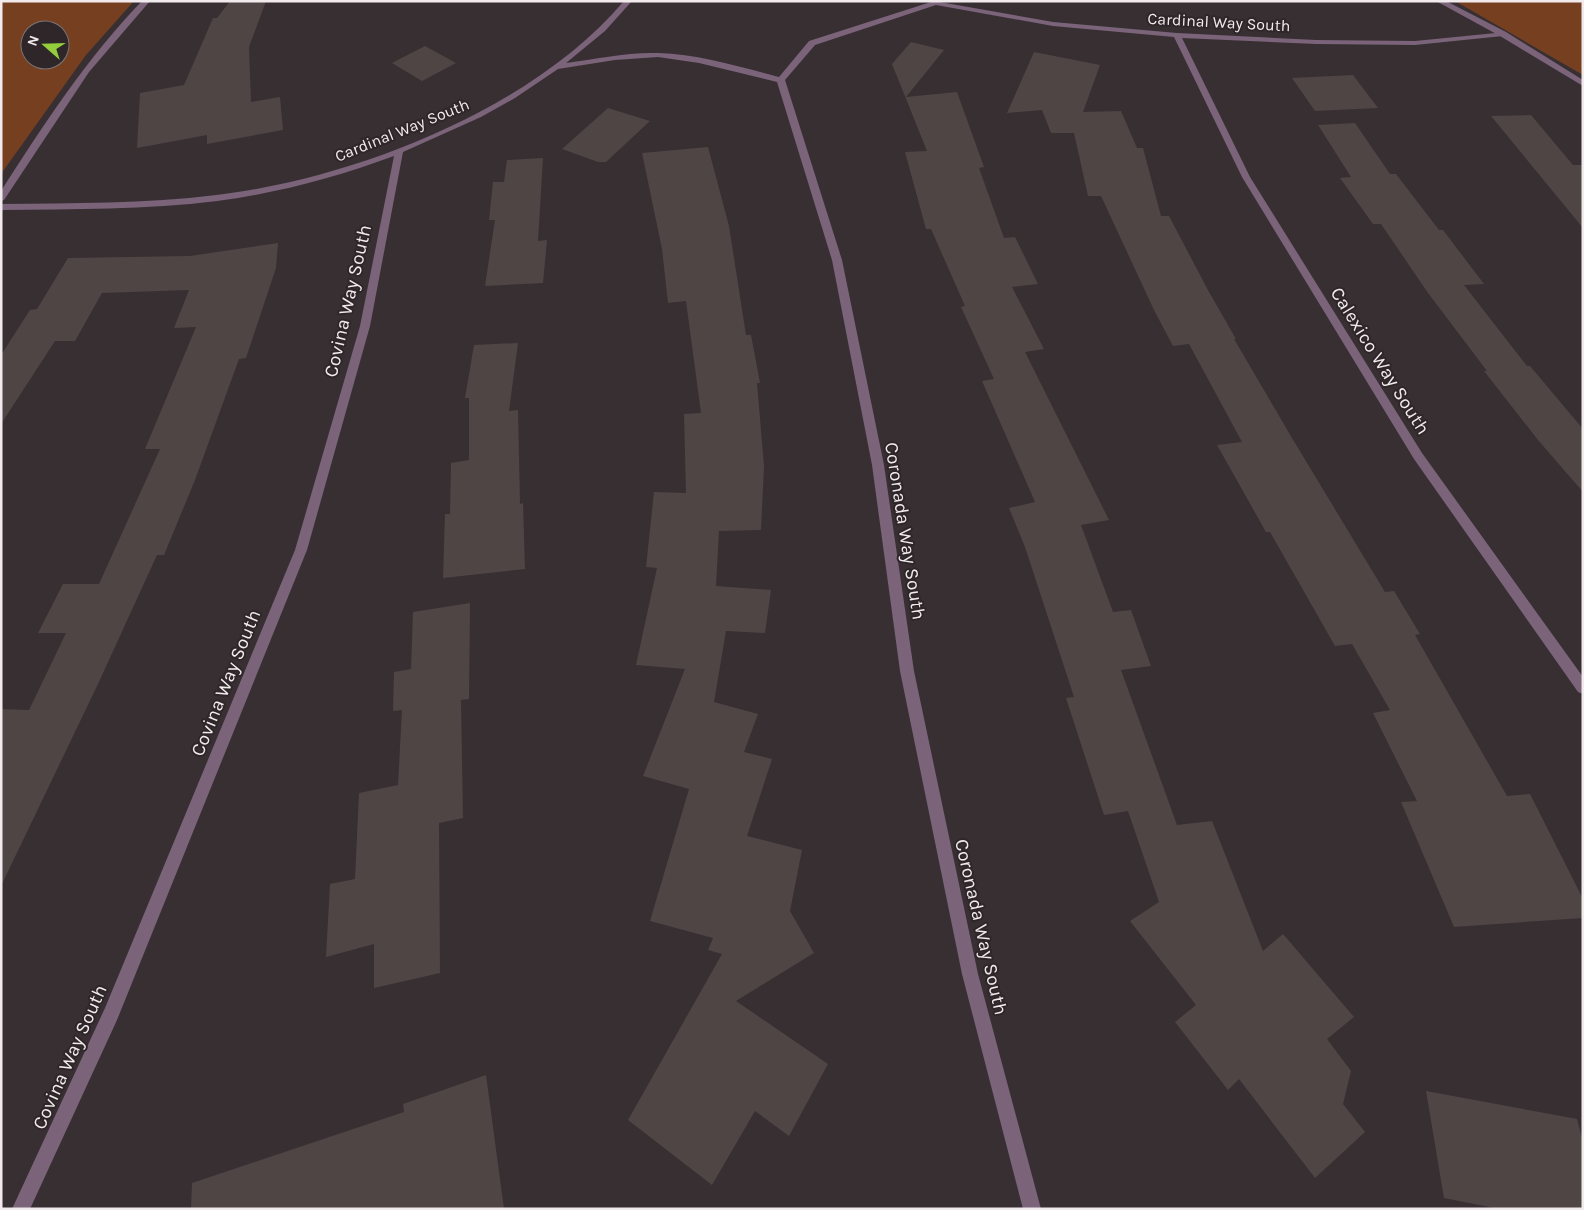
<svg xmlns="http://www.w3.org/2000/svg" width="1584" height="1210" viewBox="0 0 1584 1210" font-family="Karla,sans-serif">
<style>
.green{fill:#763f20;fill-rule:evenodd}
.building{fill:#4f4545}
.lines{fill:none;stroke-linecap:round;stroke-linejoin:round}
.minor{fill:#7b637a;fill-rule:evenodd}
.tertiary{fill:#7b637a;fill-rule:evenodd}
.labels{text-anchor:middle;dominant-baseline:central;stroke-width:4;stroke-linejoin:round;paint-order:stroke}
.far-street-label{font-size:16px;fill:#f1ebed;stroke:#2e2629}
.street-label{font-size:19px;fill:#f1ebed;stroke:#2e2629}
</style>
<rect width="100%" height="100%" fill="#382f33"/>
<path class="green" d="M1 1H134L86 55 1 174ZM30 30H60V60H30Z
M1455 1H1583V75Z"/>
<path class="building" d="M230 1H266L249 47 251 102 280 97 283 130 207 144V135L137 148 140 93 184 85 213 18H217Z
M911 42 944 50 906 97 957 92 984 167 979 168 1004 238 1015 237 1038 284 1012 287 1044 349 1025 352 1109 520 1081 525 1113 612 1131 610 1151 666 1121 670 1177 825 1212 821 1263 951 1283 934 1354 1017 1327 1039 1351 1071 1343 1104 1365 1132 1315 1178 1239 1079 1228 1090 1175 1022 1196 1005 1130 921 1159 902 1128 811 1104 815 1066 698 1074 697 1025 547 1009 508 1035 502 982 381 994 379 961 307 965 306 931 229H926L905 152 927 151 892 64Z
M425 46 456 63 422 81 392 63Z
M1034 52 1100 65 1083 112 1121 111 1137 148H1143L1161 216H1169L1209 292 1236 339H1234L1292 438 1385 592 1394 591 1420 634 1415 635 1507 796 1530 794 1583 899V918L1454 927 1401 802 1417 801 1373 713 1390 710 1352 644 1335 646 1270 532H1266L1217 445 1242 442 1189 344 1173 346 1154 310 1101 196H1088L1074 133H1051L1042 110 1007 113Z
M1353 75 1378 108 1315 111 1292 78Z
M608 108 650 121 606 162H598L562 149Z
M1531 115 1573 165H1583V228L1491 116Z
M1355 123 1390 174H1396L1439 230H1443L1484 284 1464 285 1527 366H1530L1583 429V492L1538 440 1484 371H1487L1428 293 1381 224H1373L1340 178 1351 177 1318 125Z
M708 147 729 226 746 335H751L760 383H757L764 466 761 530 719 531 716 586 771 590 765 633 726 631 714 702 758 714 744 752 772 759 747 836 802 850 790 911 814 953 736 1001 828 1064 789 1136 755 1111 712 1185 628 1120 722 954 708 950 713 938 650 921 689 789 643 776 685 669 636 665 657 568 646 567 654 492 686 493 684 414 701 413 686 301 668 303 662 249 642 153Z
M543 158 538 241 547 240 543 283 485 286 495 220H489L493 182H504L507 160Z
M278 243 276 268 246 358 239 359 195 480 164 555H157L98 684 1 886V709L29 710 66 633H38L63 584H99L160 449H145L196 327 174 328 189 290 102 293 75 341H55L1 424V355L30 310 37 309 68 258 190 256Z
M518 343 509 411 518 410 520 504 523 503 525 569 443 578 445 514H450L451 463 469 460V398H465L474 345Z
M470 603 469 699 461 700 463 818 439 823 440 973 374 988V944L326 957 330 884 355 879 359 793 398 785 402 710 393 711 394 672 411 669 413 612Z
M486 1075 504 1209H191L192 1183 404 1112 403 1104Z
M1426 1091 1577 1119 1583 1142V1209H1499L1444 1198Z"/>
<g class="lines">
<path class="minor" d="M142 1H150L89 72 4 200 1 201V191C44 124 87 58 142 1Z
M624 1H632L605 31 566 63C596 59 627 52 658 53 699 54 740 67 779 77L809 41 934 1 1053 22 1177 33 1316 40 1415 41 1506 32 1507 34 1503 36 1415 45 1316 44 1182 38 1250 177 1422 453 1583 677V694L1578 692 1414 459 1242 177 1174 37 1053 26 936 5 815 45 785 80 842 260 884 465 914 671 978 974 1041 1209H1023L962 974 900 671 872 465 832 260 777 82 699 63 658 57 615 60 558 69 515 98 481 117 403 152 370 326 307 550 117 1020 30 1209H12L105 1008 295 550 360 326 394 156C337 177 278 193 217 201 146 210 73 209 1 210V204C73 203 145 204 216 195 354 179 533 109 624 1Z"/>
<path class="tertiary" d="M1436 1H1446L1506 32 1583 80V86L1500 36Z"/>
</g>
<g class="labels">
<g class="far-street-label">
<text transform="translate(1219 22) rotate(3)">Cardinal Way South</text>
<text transform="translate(402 130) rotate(-22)">Cardinal Way South</text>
</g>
<g class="street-label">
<text transform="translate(348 301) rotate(-77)">Covina Way South</text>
<text transform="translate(1380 361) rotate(58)">Calexico Way South</text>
<text transform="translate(905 531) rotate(81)">Coronada Way South</text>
<text transform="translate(226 683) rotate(-68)">Covina Way South</text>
<text transform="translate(981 927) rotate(77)">Coronada Way South</text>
<text transform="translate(70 1057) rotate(-66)">Covina Way South</text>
</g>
</g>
<rect width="1584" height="1210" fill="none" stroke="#f1ebed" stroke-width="5"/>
<g transform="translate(45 45) rotate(290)"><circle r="24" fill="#2e2629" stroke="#7c7577"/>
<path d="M0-4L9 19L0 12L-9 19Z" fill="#94cc3c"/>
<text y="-8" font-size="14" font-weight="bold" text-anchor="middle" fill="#f1ebed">N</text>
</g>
</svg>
